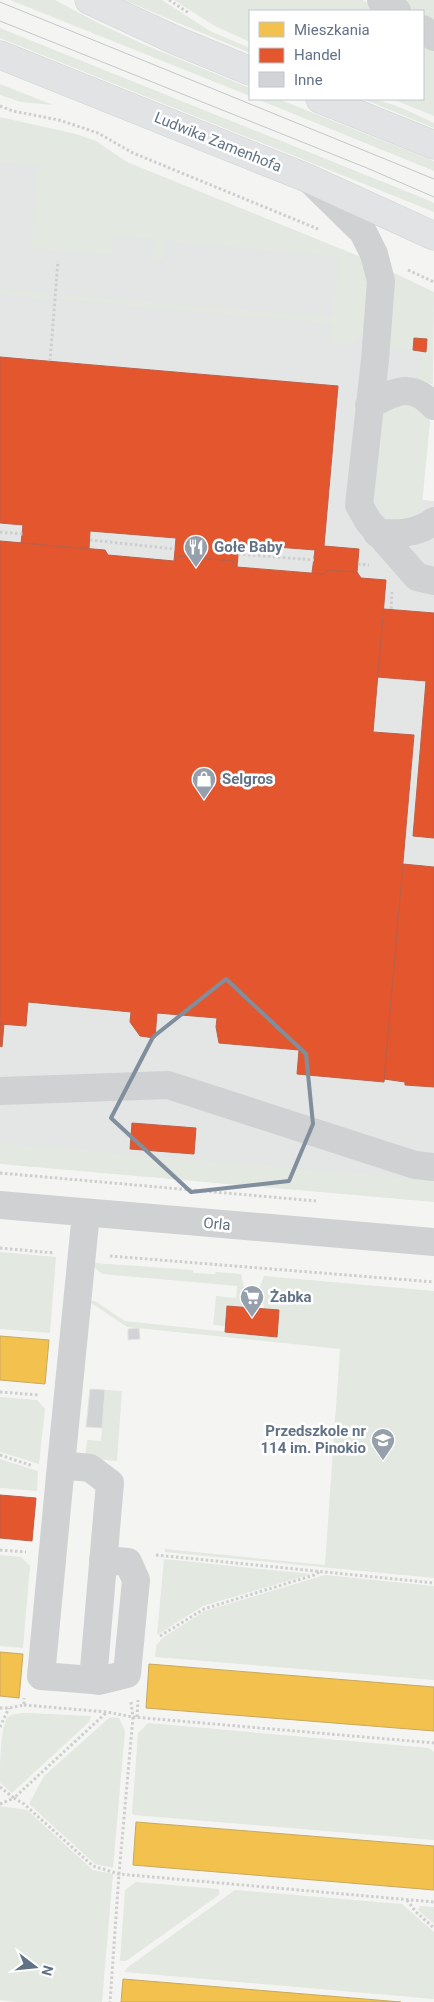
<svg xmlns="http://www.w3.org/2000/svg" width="434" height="2002" viewBox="0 0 434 2002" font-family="Roboto,sans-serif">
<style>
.built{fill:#e4e6e5}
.green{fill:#e3e8e1}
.homes{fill:#f2c14e;stroke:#c7a95f}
.shops{fill:#e4572e;stroke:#bd5f48}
.building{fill:#d2d3d4;stroke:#e4e4e2}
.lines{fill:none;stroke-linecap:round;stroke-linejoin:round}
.major-casing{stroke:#d0d2d3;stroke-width:29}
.path{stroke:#cecece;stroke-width:3;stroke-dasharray:2.5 2.5;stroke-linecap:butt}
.minor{stroke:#d0d1d2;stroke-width:28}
.major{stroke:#e2e3e4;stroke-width:28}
.tram{stroke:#c5c6c7;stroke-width:1}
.marked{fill:none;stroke:#818e9d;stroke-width:4;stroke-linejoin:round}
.labels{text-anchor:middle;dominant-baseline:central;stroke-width:5;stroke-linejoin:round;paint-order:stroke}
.street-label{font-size:15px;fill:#627286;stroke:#fff}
.poi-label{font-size:15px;font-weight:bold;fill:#627286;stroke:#fff;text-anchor:start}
</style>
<rect width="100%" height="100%" fill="#f4f5f3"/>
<path class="built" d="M0 155 49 159 344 253 429 328 413 499 434 501V1191L0 1152Z"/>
<path class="green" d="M10 0H55L98 23 145 45 250 88V96Z
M124 0H162L210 31 250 48V53Z
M174 0H363L379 11H250V42L213 25Z
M397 0H434V25L423 18V11H413Z
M0 28 423 198 434 203V212L0 38Z
M423 42 434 50V116L392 99H423Z
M0 84 53 105 21 102 0 95Z
M257 99H278L434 161V171Z
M363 99C388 99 412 113 434 123V128Z
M0 117 76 134 96 141 127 162 361 257 367 280 363 333C354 345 346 346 331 343L333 323 61 299 62 295 333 318 339 257 166 240 164 260 152 259 154 239 113 236 111 255 31 248 39 164 0 161Z
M392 272 434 292 433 385 419 379 422 351 414 338 413 350 388 348Z
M0 289 49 293V299L0 294Z
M406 402 427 414 430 422 422 505C416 518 409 519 396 521L382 513 376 497 382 423 390 409Z
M0 1143 434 1181V1202L0 1164Z
M0 1252 56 1257 50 1333 0 1329Z
M94 1263 193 1270V1273L215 1274 216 1272 241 1274 248 1304H245V1307L227 1306 225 1326 213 1325 216 1296 236 1298 237 1286 102 1274 94 1267Z
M264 1276 434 1291V1578L165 1552V1549L325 1565 340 1349 127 1327 91 1303V1301H95L125 1321 276 1337 279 1311 264 1309V1305L253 1304Z
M105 1390 122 1391 117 1461 85 1458 87 1440 101 1441Z
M0 1397 37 1400 45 1409 39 1464 0 1452Z
M0 1459 38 1471 37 1491 0 1488Z
M0 1555 21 1557 30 1566 23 1648 0 1646Z
M164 1559 311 1574 203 1606 157 1635Z
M325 1575 434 1586V1680L155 1657 156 1646 162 1638 205 1611Z
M29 1713 91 1716 89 1722 12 1793 0 1783C0 1767 0 1730 7 1718 12 1713 22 1713 29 1713Z
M110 1717 119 1718 125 1731 113 1868 95 1864 29 1804 44 1776Z
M148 1723 429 1748 434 1752V1840L134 1815 132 1813 138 1733Z
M0 1806 27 1810 93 1870 113 1874 102 2002H15L0 2000Z
M136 1882 219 1889V1895L126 1961H120L125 1890Z
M235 1890 402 1904 434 1932V1999L124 1972 128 1967Z
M420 1906 434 1907V1924L418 1910Z"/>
<path class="homes" d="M0 1336 49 1340 45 1384 0 1380Z
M0 1652 23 1654 19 1698 0 1696Z
M149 1664 434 1687V1731L146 1708Z
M136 1822 434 1846V1890L133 1865Z
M123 1979 401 2002H121Z"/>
<path class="shops" d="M414 338 427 339 426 352 413 350Z
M0 357 338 386 324 546 359 549 357 572 328 570 323 574 312 573 315 550 239 544 237 567 233 561 179 556 174 561 176 538 90 531 89 549 21 543 23 525 0 523Z
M0 541 105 550 108 555 174 561 179 556 233 561 237 567 323 574 328 570 357 572 361 578 386 580 373 732 414 735 384 1082 297 1074 299 1050 219 1043 216 1027 217 1018 157 1013 155 1038 140 1036 130 1022 131 1012 28 1002 26 1026 0 1024Z
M384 609 434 613V838L413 836 426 681 377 677Z
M403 864 434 867V1087L405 1085V1082L384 1079Z
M0 1024H4L2 1047 0 1046Z
M132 1123 196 1128 194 1154 130 1149Z
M227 1306 279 1310 277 1337 225 1332Z
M0 1495 36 1498 32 1541 0 1538Z"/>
<path class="building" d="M139 1328 140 1339 128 1340V1329Z
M90 1389 105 1390 102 1428 86 1427Z"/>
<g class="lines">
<g class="major-casing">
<path id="major" d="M89 0 175 40 250 71
M0 55 307 178 434 236
M320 99 434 145"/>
</g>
<path class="path" d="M169 0 189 13
M0 106 13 111 59 120 98 133 133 153 318 229
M408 270 434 282
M50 361 58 261
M0 532 23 534
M90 540 175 549
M238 554 314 560
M358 564 369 565
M391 609 392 592
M0 1173 316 1201
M0 1248 54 1253
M110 1256 434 1282
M0 1392 39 1395
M0 1455 33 1466
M0 1550 26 1552
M156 1555 434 1583
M160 1636 204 1609 314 1575 319 1572
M131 1702 133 1717 434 1743
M24 1705 107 1712 133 1717 119 1874 110 2002
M0 1708H9L24 1705V1698
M137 1717 138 1700
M0 1727 9 1708
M0 1787 14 1798 107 1712
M0 1804 14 1798 24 1804 93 1866 119 1874 434 1902
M407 1900 416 1912 434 1928"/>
<path class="minor" d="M381 0 397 11
M423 29 434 37
M311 181 363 232 374 254 381 281 375 360 359 505 368 521 417 577 434 581
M369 405C395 392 410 381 434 406
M377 533C398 534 417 534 434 521
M0 1091 168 1085 415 1165 434 1167
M0 1205 434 1242
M61 1465 90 1468 110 1483 93 1680 41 1676Z
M61 1465 86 1213
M93 1680 99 1681 127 1674 136 1580 128 1562 103 1560"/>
<use href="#major" class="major"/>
<path class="tram" d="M0 2 434 179
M0 21 367 168 434 197"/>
</g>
<path class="marked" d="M226 979 306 1054 313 1124 289 1181 191 1192 111 1118 153 1037Z"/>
<defs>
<g id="restaurant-pin" transform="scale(1.25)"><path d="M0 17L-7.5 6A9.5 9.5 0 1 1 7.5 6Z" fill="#95a0ac" stroke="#fff"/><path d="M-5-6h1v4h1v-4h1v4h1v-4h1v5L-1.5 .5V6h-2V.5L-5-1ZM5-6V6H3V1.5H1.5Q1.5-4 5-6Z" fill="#fff"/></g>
<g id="shop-pin" transform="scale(1.25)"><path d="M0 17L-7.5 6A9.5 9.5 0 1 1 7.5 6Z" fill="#95a0ac" stroke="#fff"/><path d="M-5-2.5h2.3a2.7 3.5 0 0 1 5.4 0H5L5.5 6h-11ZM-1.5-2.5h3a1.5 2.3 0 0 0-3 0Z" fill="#fff"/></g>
<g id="supermarket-pin" transform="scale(1.25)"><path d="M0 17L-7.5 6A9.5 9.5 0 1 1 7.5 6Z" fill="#95a0ac" stroke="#fff"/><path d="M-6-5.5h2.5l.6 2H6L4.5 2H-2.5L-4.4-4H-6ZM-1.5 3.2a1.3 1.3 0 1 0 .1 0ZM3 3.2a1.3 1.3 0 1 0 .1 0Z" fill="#fff"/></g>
<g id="school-pin" transform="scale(1.25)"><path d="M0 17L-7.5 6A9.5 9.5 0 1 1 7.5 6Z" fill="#95a0ac" stroke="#fff"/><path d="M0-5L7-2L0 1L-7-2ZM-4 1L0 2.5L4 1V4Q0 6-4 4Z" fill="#fff"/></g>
</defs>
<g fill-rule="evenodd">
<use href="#restaurant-pin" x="196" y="547"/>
<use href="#shop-pin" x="204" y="779"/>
<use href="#supermarket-pin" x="252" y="1297"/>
<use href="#school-pin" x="383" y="1440"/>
</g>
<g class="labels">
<g class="street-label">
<text transform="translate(218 142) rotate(22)">Ludwika Zamenhofa</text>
<text transform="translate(217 1224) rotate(5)">Orla</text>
</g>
<g class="poi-label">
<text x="214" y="547">Gołe Baby</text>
<text x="222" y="779">Selgros</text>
<text x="270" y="1297">Żabka</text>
<text x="366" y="1431" text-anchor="end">Przedszkole nr<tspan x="366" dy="17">114 im. Pinokio</tspan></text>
</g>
</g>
<rect x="249" y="10" width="175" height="90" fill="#ffffff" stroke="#c0c7cf"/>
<rect x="259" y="22" width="25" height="15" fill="#f2c14e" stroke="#c0c7cf"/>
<text x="294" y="35" font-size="15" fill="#627286">Mieszkania</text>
<rect x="259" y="48" width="25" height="15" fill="#e4572e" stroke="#c0c7cf"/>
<text x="294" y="60" font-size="15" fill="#627286">Handel</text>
<rect x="259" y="72" width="25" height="15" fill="#d2d3d4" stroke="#c0c7cf"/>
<text x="294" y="85" font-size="15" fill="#627286">Inne</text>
<g transform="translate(35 1967) rotate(106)" stroke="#ffffff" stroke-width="4" paint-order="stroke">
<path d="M0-4L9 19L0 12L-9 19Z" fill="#627286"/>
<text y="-8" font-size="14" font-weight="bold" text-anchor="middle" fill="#627286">N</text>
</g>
</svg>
